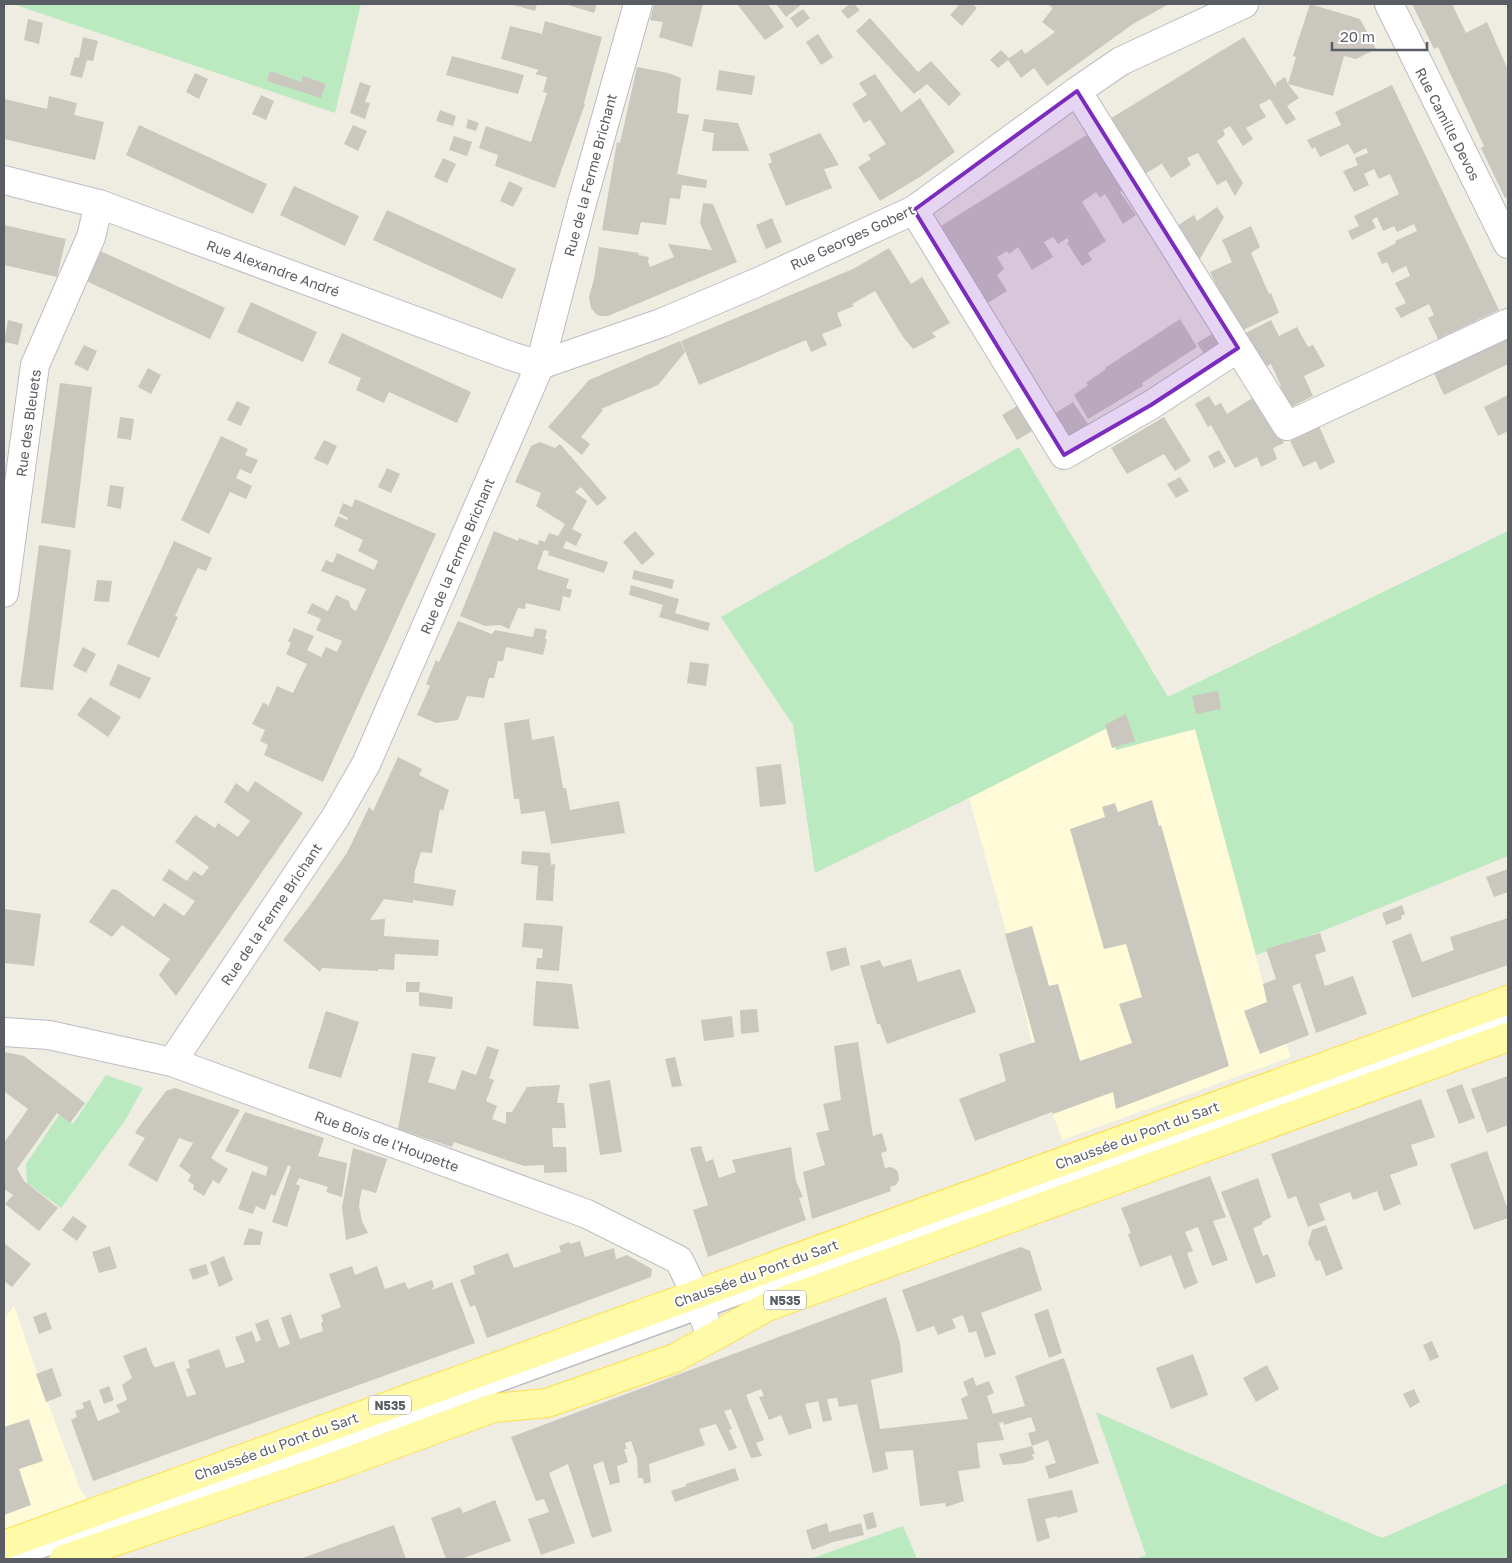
<svg xmlns="http://www.w3.org/2000/svg" width="1512" height="1563" viewBox="0 0 1512 1563" font-family="'Golos Text',sans-serif">
<style>
.commercial{fill:#fffad7}
.green{fill:#bbe9c0}
.building{fill:#cac7bf}
.lines{fill:none;stroke-linecap:round;stroke-linejoin:round}
.lane-casing{stroke:#babcc2;stroke-width:19}
.street-casing{stroke:#babcc2;stroke-width:30}
.secondary-casing{stroke:#bbbdc5;stroke-width:30}
.primary-casing{stroke:#ffdf4b;stroke-width:30}
.lane{stroke:#fff;stroke-width:16}
.street{stroke:#fff;stroke-width:28}
.secondary{stroke:#fff;stroke-width:28}
.primary{stroke:#fffaa7;stroke-width:28}
.marked{fill:#7b2cbf;fill-opacity:0.2;stroke:#7b2cbf;stroke-width:4;stroke-linejoin:round}
.labels{text-anchor:middle;dominant-baseline:central;stroke-width:4;stroke-linejoin:round;paint-order:stroke}
.shield{fill:#fff;stroke:#8c8e92;stroke-width:1}
.shield-label{font-size:12px;font-weight:bold;fill:#5a5e64}
.street-label{font-size:14px;fill:#5a5e64;stroke:#fff}
</style>
<rect width="100%" height="100%" fill="#efede2"/>
<path class="commercial" d="M1110 727 1116 750 1195 729 1264 986 1291 1057 1062 1140 1040 1078 1007 934 969 798Z
M14 1305 38 1376 80 1489 87 1499 4 1532V1320Z"/>
<path class="green" d="M16 4H361L335 113 16 5Z
M1019 447 1168 697 1508 531V856L1320 932 1256 955 1195 729 1116 750 1109 727 969 798 815 873 793 725 721 617Z
M106 1075 143 1088 126 1119 61 1208 27 1183 26 1164 59 1115 73 1124Z
M1096 1412 1382 1538 1508 1483V1559H1134L1146 1555Z
M903 1526 917 1559H810Z"/>
<path class="building" d="M510 4H537L535 11Z
M565 4H597L594 13Z
M654 4H703L692 47 659 37 663 22 650 20Z
M737 4H768L784 27 765 40Z
M776 4H800L801 5 786 17Z
M850 4H854L860 10 848 19 841 11Z
M960 4H972L977 8 962 26 950 15Z
M1047 4H1169L1133 24 1047 86 1034 68 1021 78 1008 60 998 68 990 60 1001 50 1009 58 1022 49 1025 54 1055 32 1042 22 1053 8Z
M1310 4 1360 19 1376 49 1356 59 1344 56 1333 96 1288 84 1296 57 1293 56Z
M1412 4H1452L1466 33 1487 22 1508 70V197L1505 198 1481 148 1484 146 1449 71 1438 47 1434 49Z
M803 9 810 18 797 28 790 18Z
M870 18 918 72 931 61 961 94 949 106 927 84 914 94 856 31Z
M28 19 43 23 39 44 24 40Z
M545 21 602 37 584 103 585 104 555 188 495 166 498 155 479 148 486 126 531 142 547 93 543 92 547 77 535 74 539 70 501 59 510 26 542 34Z
M818 34 833 57 821 65 806 42Z
M83 37 98 41 93 61 87 60 82 78 70 75 75 57 79 58Z
M1244 37 1276 87V83L1285 77 1288 84 1299 98 1287 106 1296 119 1286 125 1270 99 1259 105 1266 117 1246 128 1253 139 1243 146 1230 126 1223 130 1225 135 1217 141 1243 183 1235 196 1226 180 1217 185 1198 153 1187 158 1191 165 1171 178 1162 164 1168 160 1143 175 1108 120Z
M452 56 524 75 518 94 446 75Z
M637 67 668 73 681 78 677 113 689 115 677 174 707 180 706 188 682 185 680 199 670 198 666 225 641 222 638 235 602 230 617 142 620 143Z
M719 70 755 76 752 95 716 90Z
M270 71 301 82 303 76 326 84 321 98 267 81Z
M195 73 208 79 199 99 186 92Z
M875 74 901 112 920 98 955 152 923 175 880 201 858 167 871 159 868 155 886 144 870 120 864 123 852 104 867 95 859 83Z
M360 82 371 86 365 102 370 103 365 119 350 113Z
M1392 85 1499 310 1438 339 1428 318 1434 315 1429 304 1401 318 1395 308 1406 303 1395 283 1410 276 1406 266 1392 273 1387 262 1382 264 1377 253 1396 243 1395 241 1417 231 1414 224 1397 232 1394 226 1383 231 1377 217 1372 220 1376 228 1352 240 1348 231 1359 226 1354 216 1399 194 1390 174 1379 179 1374 169 1364 174 1369 185 1354 192 1343 171 1358 165 1355 158 1368 153 1366 148 1354 154 1348 144 1320 157 1315 147 1312 149 1307 140 1341 125 1335 112Z
M261 95 274 101 266 120 252 114Z
M49 96 77 103 74 115 104 122 95 160 4 139V99L47 109Z
M440 110 456 116 453 126 436 121Z
M468 119 479 123 476 131 466 128Z
M704 119 738 123 749 151H712L714 133 702 131Z
M139 125 267 184 253 214 126 155Z
M353 125 367 131 358 151 344 144Z
M1093 131 1128 187 1120 192 1136 215 1123 224 1105 194 1100 198 1096 192 1082 202 1106 241 1088 253 1092 260 1082 266 1067 243 1069 241 1067 238 1058 244 1053 237 1044 242 1053 257 1032 270 1018 247 1009 254 1007 251 997 257 1004 269 997 275 1007 291 986 304 936 229Z
M820 133 839 165 824 169 832 188 786 206 768 164 772 162 769 154Z
M454 136 472 142 467 156 449 150Z
M443 158 456 164 447 183 434 177Z
M509 181 523 188 513 207 500 201Z
M294 186 359 216 345 246 280 215Z
M703 203 713 204 737 262 608 316H600L596 314 591 308 589 297 594 279 599 247 639 253 638 255 649 257 648 262 650 267 674 257 668 244 712 250 700 223Z
M1217 207 1224 217 1197 264 1174 228 1194 215 1197 221Z
M387 210 516 269 502 299 373 240Z
M772 218 782 242 766 249 756 225Z
M4 225 66 239 57 277 4 265Z
M1251 226 1260 247 1251 253 1269 294 1271 293 1279 313 1241 331 1229 312 1210 272 1232 262 1222 240Z
M889 248 911 284 922 277 950 323 932 333 936 337 913 349 903 337 875 291 852 304 854 306 837 313 842 326 822 334 827 345 811 352 806 340 699 385 681 341 853 269Z
M96 249 225 308 210 339 82 279Z
M251 302 317 332 303 362 237 332Z
M1180 319 1197 347 1142 383 1143 386 1088 419 1074 395 1088 385 1086 383 1106 369 1105 368Z
M8 320 23 324 18 345 4 342Z
M1271 320 1279 336 1297 327 1308 347 1313 345 1325 366 1304 376 1313 396 1287 409 1275 388 1281 386 1271 364 1267 366 1250 350 1242 335Z
M1217 331 1228 348 1208 360 1197 343Z
M1508 331V364L1444 395 1432 369Z
M342 333 471 392 457 423 389 392 384 403 356 390 361 378 328 363Z
M680 341 685 352 658 385 601 409 603 410 581 437 590 444 582 455 548 427 589 380Z
M84 345 97 351 88 371 74 364Z
M148 368 161 375 151 394 138 387Z
M60 383 92 387 75 528 41 523Z
M1508 395V431L1498 436 1484 407Z
M1209 396 1215 406 1221 403 1227 414 1254 397 1274 423 1284 443 1273 448 1277 459 1261 467 1257 457 1235 468 1211 425 1208 427 1195 404Z
M237 401 250 407 241 426 227 420Z
M1073 402 1092 430 1073 442 1054 414Z
M1017 406 1032 431 1017 440 1002 415Z
M120 417 134 419 131 440 117 438Z
M1164 417 1191 461 1175 471 1164 454 1127 474 1111 448Z
M1319 426 1335 462 1320 470 1316 461 1303 467 1290 441Z
M221 436 248 449 245 455 258 460 251 474 240 469 236 478 252 486 246 499 230 492 209 534 181 520Z
M324 440 337 446 328 465 314 459Z
M540 442 555 448 560 444 607 498 597 506 581 487 575 492 587 501 572 529 582 534 576 546 566 541 563 548 608 562 604 573 548 555 549 551 544 550 537 569 569 579 566 588 572 590 570 598 563 596 560 611 526 603 525 609 518 608 509 629 500 625 485 626 460 616 494 531 518 541 519 538 538 545 539 540 545 542 549 533 558 536 565 524 536 506 541 493 515 482 531 446Z
M1219 450 1226 462 1214 468 1208 456Z
M387 468 400 474 391 493 378 487Z
M1180 477 1189 491 1176 498 1167 484Z
M110 485 124 487 121 509 107 506Z
M355 499 436 534 323 782 264 755 268 745 260 741 265 730 252 724 263 703 267 704 268 707 277 686 293 693 307 664 286 654 291 643 288 641 294 628 314 636 307 650 321 657 326 647 337 652 342 641 316 630 321 619 307 613 312 603 328 611 336 595 349 601 351 608 356 611 366 589 321 571 326 560 333 563 337 553 374 570 378 561 358 551 363 540 334 526 338 516 347 520 348 518 339 513 343 503 352 507Z
M635 531 655 554 642 565 623 542Z
M174 541 212 558 206 571 198 568 194 575 175 616 178 617 159 658 127 644Z
M39 545 71 550 53 690 20 687Z
M634 570 674 580 672 589 632 579Z
M97 580 112 581 109 602 94 601Z
M631 585 679 599 675 613 710 623 708 631 659 617 663 605 629 595Z
M458 621 492 634 495 630 533 637 535 628 547 630 545 639H547L543 655 506 647 503 661H498L494 678H489L484 698 467 696 458 720 436 723 417 715 430 686 426 684 436 660 439 662Z
M83 647 96 654 86 673 73 666Z
M690 662 709 664 706 686 687 683Z
M118 664 151 678 140 699 109 685Z
M1218 691 1221 709 1196 714 1192 696Z
M90 697 121 717 108 737 77 715Z
M1126 714 1135 741 1112 748 1105 725Z
M529 719 532 740 554 736 563 788H566L570 810 619 801 625 833 551 844 545 811 521 814 519 799H514L504 723Z
M398 757 422 769 419 775 449 790 443 811 440 809 432 853 421 852 415 871 414 883 456 890 453 906 413 900V903L384 899 370 920 385 919 384 936 439 940 438 956 395 954 394 970 378 969V971L322 968 320 972 283 940 308 908 347 853 369 807 373 811Z
M781 764 786 804 760 807 756 767Z
M255 781 303 813 176 996 159 975 170 959 122 925 112 937 89 922 112 889 117 890 154 917 164 903 184 916 195 901 162 880 169 869 187 881 194 871 202 876 209 867 175 842 195 815 215 828 218 823 238 837 250 821 224 802 236 783 248 792Z
M1152 800 1159 826 1161 825 1229 1066 1116 1109 1113 1092 1053 1114 1052 1112 975 1141 959 1099 1006 1081 999 1054 1035 1042 1005 934 1032 926 1049 986 1058 984 1080 1061 1132 1043 1119 1004 1142 997 1126 944 1104 949 1070 829 1105 817 1102 807 1115 803 1118 812Z
M522 851 550 853 551 865 555 864 553 901 536 900 538 866 521 864Z
M1508 869V892L1494 897 1486 877Z
M1402 905 1405 914 1401 916 1402 919 1386 925 1382 913Z
M4 909 41 914 34 966 4 963Z
M1508 918V965L1412 998 1392 941 1411 933 1422 962 1454 950 1450 937Z
M524 923 563 926 559 971 536 969 537 958H542L543 949 522 947Z
M1320 933 1326 951 1315 955 1325 986 1353 976 1367 1014 1316 1033 1300 983 1292 986 1309 1035 1260 1054 1244 1011 1267 1002 1263 984 1276 979 1266 949Z
M846 947 850 965 831 971 826 952Z
M911 959 918 982 960 969 976 1012 887 1044 880 1024H877L860 966 880 960 883 967Z
M536 981 572 984 579 1029 533 1026Z
M406 982H420L419 992 453 997 452 1009 419 1006V992H406Z
M757 1009 759 1032 741 1034 740 1010Z
M326 1011 359 1022 341 1078 308 1068Z
M732 1016 734 1037 704 1041 701 1020Z
M858 1042 873 1136 882 1133 887 1151 881 1153 885 1168 891 1167 895 1169 898 1172 899 1180 896 1185 890 1187 891 1191 812 1219 803 1172 825 1165 816 1133 829 1130 823 1104 841 1100 834 1046Z
M487 1046 499 1050 489 1078 494 1080 486 1101 497 1106 492 1119 506 1124V1112H512L527 1087 560 1085 557 1103H564L566 1128H552L553 1147H566L567 1172 544 1173V1165L524 1166 454 1142 452 1147 398 1129 412 1053 436 1057 428 1082 455 1090 462 1070 476 1075Z
M4 1052 24 1056 85 1103 70 1123 57 1113 17 1169 24 1181 58 1208 39 1231 5 1204 13 1195 4 1189V1143L28 1109 5 1092 4 1094Z
M675 1057 682 1086 672 1087 665 1059Z
M1508 1076V1125L1487 1133 1471 1089Z
M610 1080 622 1152 600 1155 589 1084Z
M1462 1084 1475 1118 1459 1124 1446 1090Z
M175 1088 240 1110 211 1158 228 1169 219 1184 213 1180 204 1196 193 1189 194 1185 188 1181 191 1175 179 1166 193 1143 179 1138 157 1182 128 1165 145 1138 135 1133 141 1124 166 1091Z
M1421 1099 1435 1137 1411 1145 1418 1165 1390 1175 1401 1204 1384 1211 1377 1191 1353 1200 1350 1192 1319 1204 1325 1220 1308 1227 1296 1196 1288 1199 1271 1154Z
M245 1112 324 1138 318 1156 347 1163 342 1197 326 1192 328 1187 299 1178 296 1184 300 1186 287 1227 272 1222 291 1167 288 1165 275 1196 271 1194 265 1210 256 1206 253 1214 238 1209 252 1171 266 1176 268 1167 225 1151Z
M701 1146 706 1162 713 1159 719 1178 736 1172 732 1160 791 1147 796 1181 803 1197 799 1198 806 1220 708 1257 693 1210 708 1205 690 1148Z
M353 1148 387 1159 376 1193 362 1189 360 1198 359 1206 362 1221 368 1233 346 1240 342 1207Z
M1487 1151 1508 1210V1218L1474 1230 1450 1164Z
M1210 1176 1226 1217 1213 1221 1228 1260 1212 1266 1198 1227 1185 1232 1193 1251 1187 1253 1198 1283 1184 1289 1171 1255 1140 1267 1128 1234 1131 1233 1121 1208Z
M1258 1178 1271 1217 1262 1222 1263 1224 1253 1228 1263 1256 1268 1254 1276 1276 1256 1284 1221 1192Z
M73 1216 87 1226 77 1241 62 1230Z
M1326 1225 1343 1269 1326 1276 1320 1260 1316 1261 1308 1243 1312 1230Z
M249 1228 263 1232 260 1245H243Z
M580 1241 585 1257 614 1248 616 1259 627 1255 652 1269 651 1277 487 1338 475 1305 470 1307 460 1280 475 1274 473 1266 508 1253 514 1268 561 1252 559 1246 569 1242 570 1244Z
M4 1243 31 1264 12 1287 4 1281Z
M110 1246 117 1268 99 1273 92 1252Z
M1021 1247 1030 1251 1042 1290 981 1313 996 1354 985 1358 976 1331 969 1333 963 1315 952 1319 956 1328 938 1335 934 1326 917 1332 902 1290Z
M224 1256 233 1280 219 1287 210 1262Z
M206 1264 209 1274 193 1280 189 1269Z
M352 1266 355 1275 377 1266 385 1289 405 1282 408 1289 432 1280 434 1286 432 1290 452 1282 475 1343 93 1481 71 1420 77 1417 75 1411 84 1408 82 1403 90 1400 98 1421 120 1412 116 1405 127 1400 122 1385 132 1378 123 1356 146 1347 153 1365 157 1369 156 1367 174 1361 187 1397 196 1394 186 1369 190 1368 188 1360 219 1349 226 1368 245 1362 235 1337 252 1331 256 1342 261 1340 255 1324 268 1319 279 1348 290 1344 281 1318 291 1314 300 1339 323 1331 321 1323 323 1321 321 1315 341 1307 329 1274Z
M886 1297 900 1343 903 1372 871 1380 880 1429 968 1419 961 1399 968 1395 963 1382 973 1377 976 1386 989 1381 994 1393 987 1396 993 1414 1025 1406 1015 1376 1064 1358 1099 1463 1049 1479 1045 1466 1056 1463 1048 1440 1032 1446 1035 1454H1032L1034 1459 1024 1463 1003 1465 999 1454 1032 1446 1028 1433 1036 1431 1031 1417 1004 1425 1003 1422 999 1423 1004 1440 977 1443 980 1468 958 1471 964 1501 946 1507 945 1503 920 1506 913 1450 885 1452 888 1469 873 1473 857 1404 839 1407 837 1398 827 1399 832 1420 823 1422 818 1401 805 1404 812 1428 789 1435 781 1415 769 1420 759 1397 764 1396 761 1389 746 1395 764 1440 756 1443 762 1456 751 1458 731 1409 724 1411 732 1429 729 1430 737 1448 729 1451 716 1424 699 1429 705 1445 649 1464 651 1482 644 1484 643 1478H638L637 1458 631 1441 625 1443 627 1449H624L628 1462 617 1466 620 1482 610 1485 603 1461 593 1465 612 1531 610 1532 592 1538 568 1464 549 1473 575 1543 541 1555 528 1519 549 1512 544 1499 536 1501 511 1437Z
M1048 1309 1062 1353 1049 1358 1034 1314Z
M46 1312 52 1329 39 1334 33 1317Z
M1432 1341 1439 1357 1430 1361 1423 1345Z
M1193 1354 1208 1395 1171 1409 1156 1368Z
M1267 1365 1279 1389 1256 1402 1243 1378Z
M52 1368 62 1396 46 1402 36 1374Z
M109 1386 114 1400 104 1404 99 1390Z
M1414 1389 1420 1402 1410 1408 1403 1394Z
M29 1419 43 1461 19 1469 31 1505 4 1515V1427Z
M735 1468 739 1480 675 1502 671 1491 686 1486V1484Z
M1072 1490 1078 1512 1057 1518V1516L1045 1519 1050 1538 1037 1542 1027 1499Z
M495 1500 511 1541 461 1559H446L431 1518 460 1507 463 1513Z
M873 1512 877 1527 867 1530 863 1515Z
M827 1523 829 1532 861 1523 864 1535 833 1542 812 1550 806 1530Z
M394 1525 406 1559H300Z"/>
<g class="lines">
<g class="lane-casing">
<path id="lane" d="M16 1559 701 1310 1026 1194 1508 1019"/>
</g>
<g class="street-casing">
<path id="street" d="M1389 4 1508 244
M1077 91 1287 426 1508 323
M914 210 1064 455 1151 405 1238 348
M540 365 582 203 638 4
M4 593 35 365 91 237 99 204
M172 1062 587 1214 679 1260 696 1295 711 1337"/>
</g>
<g class="secondary-casing">
<path id="secondary" d="M4 180 99 204 511 356 540 365
M540 365 661 323 758 282 914 210 1077 91 1121 61 1244 4
M4 1032 49 1035 172 1062 335 818 366 764 540 365"/>
</g>
<g class="primary-casing">
<path id="primary" d="M4 1545 1508 1000
M64 1559 333 1467 493 1408 547 1403 675 1358 767 1307 1508 1037"/>
</g>
<use href="#lane" class="lane"/>
<use href="#street" class="street"/>
<use href="#secondary" class="secondary"/>
<use href="#primary" class="primary"/>
</g>
<path class="marked" d="M1077 91 1238 348 1151 405 1064 455 914 210Z"/>
<g class="labels">
<g class="shield">
<rect x="764" y="1290.5" width="42" height="19" rx="4"/>
<rect x="369" y="1395.5" width="42" height="19" rx="4"/>
</g>
<g class="shield-label">
<text x="785" y="1300">N535</text>
<text x="390" y="1405">N535</text>
</g>
<g class="street-label">
<text transform="translate(1448 124) rotate(63)">Rue Camille Devos</text>
<text transform="translate(590 175) rotate(-75)">Rue de la Ferme Brichant</text>
<text transform="translate(852 237) rotate(-25)">Rue Georges Gobert</text>
<text transform="translate(273 268) rotate(20)">Rue Alexandre André</text>
<text transform="translate(28 423) rotate(-82)">Rue des Bleuets</text>
<text transform="translate(457 556) rotate(-67)">Rue de la Ferme Brichant</text>
<text transform="translate(271 914) rotate(-56)">Rue de la Ferme Brichant</text>
<text transform="translate(1137 1135) rotate(-20)">Chaussée du Pont du Sart</text>
<text transform="translate(387 1141) rotate(20)">Rue Bois de l'Houpette</text>
<text transform="translate(756 1273) rotate(-20)">Chaussée du Pont du Sart</text>
<text transform="translate(276 1446) rotate(-20)">Chaussée du Pont du Sart</text>
</g>
</g>
<rect width="1512" height="1563" fill="none" stroke="#5a5e64" stroke-width="10"/>
<path d="M1332 42v8h95v-8" fill="none" stroke="#5a5e64" stroke-width="2.5"/>
<text x="1340" y="42" font-size="15" fill="#5a5e64" stroke="#ffffff" stroke-width="4" paint-order="stroke">20 m</text>
</svg>
